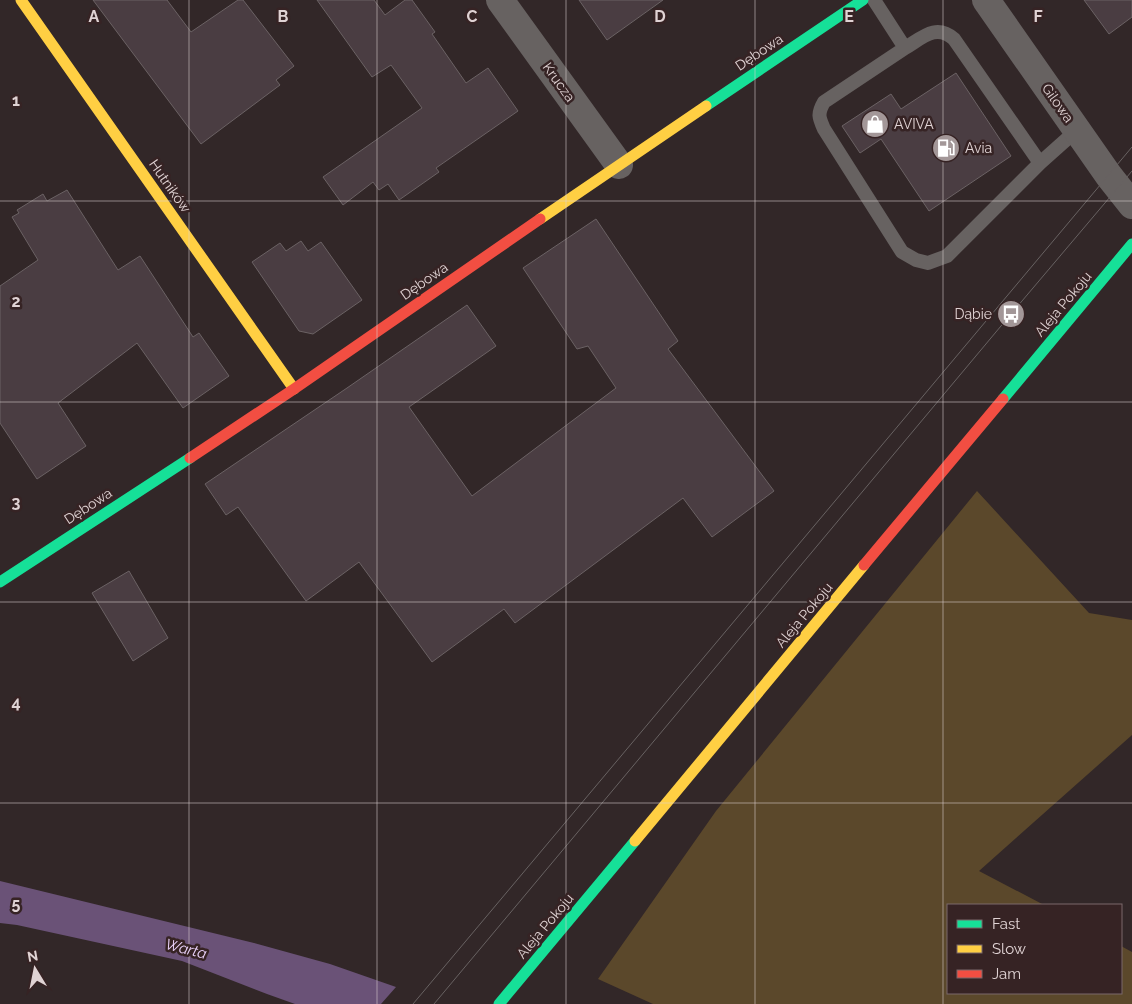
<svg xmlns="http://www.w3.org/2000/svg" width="1132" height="1004" viewBox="0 0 1132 1004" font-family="Raleway,sans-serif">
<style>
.green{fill:#5b482b}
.water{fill:#6a5277}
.building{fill:#4a3d42;stroke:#6b6264}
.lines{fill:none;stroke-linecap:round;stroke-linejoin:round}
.lane{stroke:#676261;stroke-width:14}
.street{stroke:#676261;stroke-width:28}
.fast{stroke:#16e098;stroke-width:11}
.slow{stroke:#ffcf43;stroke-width:11}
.jam{stroke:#f24e42;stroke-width:11}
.tram{stroke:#686262;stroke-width:1}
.grid{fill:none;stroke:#e0d3d4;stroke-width:1;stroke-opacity:0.55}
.labels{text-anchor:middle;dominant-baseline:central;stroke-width:5;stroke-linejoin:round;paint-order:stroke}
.street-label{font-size:14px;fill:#e0d3d4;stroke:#362324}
.poi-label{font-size:14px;fill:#e0d3d4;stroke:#362324;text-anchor:start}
.water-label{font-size:15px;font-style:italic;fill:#edd5fd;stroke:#362324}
.grid-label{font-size:16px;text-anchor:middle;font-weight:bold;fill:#e0d3d4;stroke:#362324;stroke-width:5;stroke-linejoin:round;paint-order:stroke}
</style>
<rect width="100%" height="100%" fill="#322728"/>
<path class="green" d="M977 491 1089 613 1132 620V735L979 871 1044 905H948V993H1121V946L1132 952V1004H653L598 979 716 811Z"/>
<path class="water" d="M0 881 254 943 330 964 396 987 381 1004H295L267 994 182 961 17 925 0 923Z"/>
<path class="building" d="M93 0H167L191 32 238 0H243L294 66 276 80 280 85 201 144Z
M317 0H374L385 15 405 0H412L435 32 432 34 466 83 488 68 518 111 436 168 439 172 399 200 388 184 379 190 373 182 343 205 323 177 422 108 391 65 372 77Z
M579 0H663L607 40Z
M1084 0H1132V17L1109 34Z
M956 73 1011 156 929 211 881 139 860 153 842 126 891 94 901 109Z
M67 190 118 270 140 256 193 337 199 333 229 376 183 408 137 343 58 403 86 446 37 479 0 423V286L38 260 12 217 19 213 17 210 43 194 47 201Z
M596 219 678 341 668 349 774 491 712 537 683 498 515 623 504 609 432 662 359 562 306 601 238 507 226 515 205 484 347 388 467 305 496 346 409 407 472 496 616 388 588 346 577 349 523 268Z
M301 241 308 251 321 242 362 300 313 334 299 331 252 262 280 243 286 251Z
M129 571 168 638 133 661 92 593Z"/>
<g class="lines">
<path class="lane" d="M874 0 905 48C922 38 936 23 954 39L1040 163 1077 130
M905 48 824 102C817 114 819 118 824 129L902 252 916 260 928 263 947 256 1040 163"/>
<path class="street" d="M500 0 619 165
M986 0 1109 176 1132 205"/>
<path class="fast" d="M706 106 863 0
M1003 399 1132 244
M0 582 190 458
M499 1004 635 841"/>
<path class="slow" d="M21 0 294 389
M540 219 706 106
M635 841 864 565"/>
<path class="jam" d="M190 458 294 389 540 219
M864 565 1003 399"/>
<path class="tram" d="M413 1004 1132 147
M434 1004 1011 314 1132 171"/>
</g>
<path class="grid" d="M189 0V1004M377 0V1004M566 0V1004M755 0V1004M943 0V1004M0 201H1132M0 402H1132M0 602H1132M0 803H1132"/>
<defs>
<g id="shop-disc" transform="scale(1.4375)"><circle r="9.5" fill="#a39798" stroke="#362324"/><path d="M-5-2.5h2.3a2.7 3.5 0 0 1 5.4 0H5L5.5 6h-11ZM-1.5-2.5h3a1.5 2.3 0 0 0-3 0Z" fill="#fff"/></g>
<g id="fuel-disc" transform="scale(1.4375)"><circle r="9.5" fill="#a39798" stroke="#362324"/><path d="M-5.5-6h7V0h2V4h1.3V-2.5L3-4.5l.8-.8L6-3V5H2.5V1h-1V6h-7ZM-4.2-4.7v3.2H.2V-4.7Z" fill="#fff"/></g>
<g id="bus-disc" transform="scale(1.4375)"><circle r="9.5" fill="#a39798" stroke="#362324"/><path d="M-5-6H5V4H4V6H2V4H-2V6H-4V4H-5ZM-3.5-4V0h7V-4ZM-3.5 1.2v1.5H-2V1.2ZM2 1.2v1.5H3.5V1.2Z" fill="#fff"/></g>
</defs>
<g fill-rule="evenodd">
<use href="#shop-disc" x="875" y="124"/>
<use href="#fuel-disc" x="946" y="148"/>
<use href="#bus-disc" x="1011" y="314"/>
</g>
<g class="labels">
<g class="street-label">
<text transform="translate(759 52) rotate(-34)">Dębowa</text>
<text transform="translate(559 82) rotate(54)">Krucza</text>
<text transform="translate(1058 103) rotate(55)">Gilowa</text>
<text transform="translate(170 186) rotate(55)">Hutników</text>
<text transform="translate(424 281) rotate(-35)">Dębowa</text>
<text transform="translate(1063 304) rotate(-50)">Aleja Pokoju</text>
<text transform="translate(88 506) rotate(-33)">Dębowa</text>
<text transform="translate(804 615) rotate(-50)">Aleja Pokoju</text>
<text transform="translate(545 926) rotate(-50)">Aleja Pokoju</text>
</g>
<g class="poi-label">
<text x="894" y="124">AVIVA</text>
<text x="965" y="148">Avia</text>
<text x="992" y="314" text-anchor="end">Dąbie</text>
</g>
<g class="water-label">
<text transform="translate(186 949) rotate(14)">Warta</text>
</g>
</g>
<g class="grid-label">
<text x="94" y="22">A</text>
<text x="283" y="22">B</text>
<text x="472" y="22">C</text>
<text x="660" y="22">D</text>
<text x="849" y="22">E</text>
<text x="1038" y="22">F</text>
<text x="16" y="106">1</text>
<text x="16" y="307">2</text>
<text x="16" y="508">3</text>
<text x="16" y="708">4</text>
<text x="16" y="909">5</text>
</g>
<rect x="947" y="904" width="175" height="90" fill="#362324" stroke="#7a696a"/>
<rect x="957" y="920" width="25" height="8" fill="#16e098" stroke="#7a696a"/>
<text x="992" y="929" font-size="15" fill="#e0d3d4">Fast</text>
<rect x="957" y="945" width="25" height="8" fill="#ffcf43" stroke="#7a696a"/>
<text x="992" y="954" font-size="15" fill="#e0d3d4">Slow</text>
<rect x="957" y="970" width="25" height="8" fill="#f24e42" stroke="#7a696a"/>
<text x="992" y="979" font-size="15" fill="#e0d3d4">Jam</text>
<g transform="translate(35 969) rotate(350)" stroke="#362324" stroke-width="4" paint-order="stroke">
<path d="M0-4L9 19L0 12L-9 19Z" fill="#e0d3d4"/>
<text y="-8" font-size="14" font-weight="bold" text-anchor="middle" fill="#e0d3d4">N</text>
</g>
</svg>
